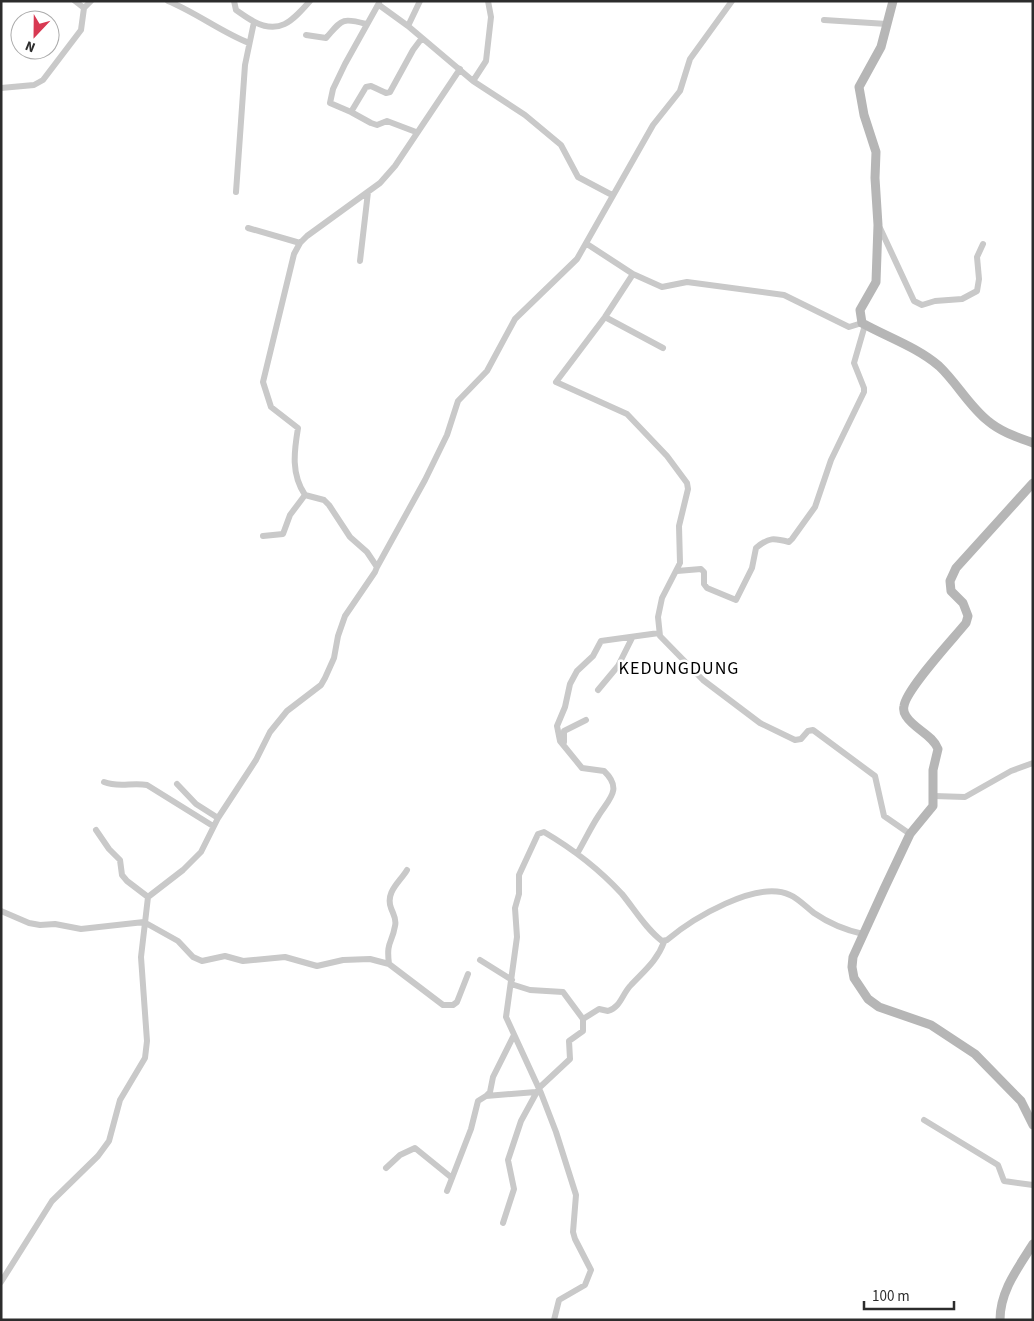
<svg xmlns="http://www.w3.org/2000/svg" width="1034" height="1321" viewBox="0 0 1034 1321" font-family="'Source Sans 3',sans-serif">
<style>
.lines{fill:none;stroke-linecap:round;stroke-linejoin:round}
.street{stroke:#c9c9c9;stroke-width:6}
.secondary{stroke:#b6b6b6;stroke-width:9}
.labels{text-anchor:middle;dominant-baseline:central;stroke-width:5;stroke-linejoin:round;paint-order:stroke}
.quarter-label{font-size:18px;letter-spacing:1px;fill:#000;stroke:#fff}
</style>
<rect width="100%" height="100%" fill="#fff"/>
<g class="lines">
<path class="street" d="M75 1 84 8
M168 1C197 13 221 32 249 43
M234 1 236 10C242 14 247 18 253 21 280 36 293 20 310 1
M379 3 345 64 333 89 330 103 351 112 366 87 371 86 386 93 390 92 413 50 422 38
M379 5 408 26 473 81 525 115 561 145 578 177 612 195
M824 20 887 24
M408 26 420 1
M306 35 326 38C342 20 341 17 366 24
M473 81 486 61 491 17 488 1
M1 88 34 85 43 80 81 30 84 8 91 1
M351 112 371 123 377 125 387 121 416 132
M236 192 245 65 254 22
M248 228 300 243
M880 228 914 301 922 305 935 301 962 299 977 291 979 279 977 257 983 244
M587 244 633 274 662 287 687 282 784 295 849 327 862 323
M360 261 368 192
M633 274 605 317 556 382 627 414 667 456 687 483 688 489 679 526 680 563 662 598 658 617 660 636 703 680 760 723 795 740 801 739 808 731 813 730 875 776 884 816 910 834
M605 317 663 348
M263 536 283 534 290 515 305 495
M377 567 425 480 447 435 458 401 487 371 515 319 577 259 653 125 680 91 690 59 732 1
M677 571 701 569 704 572V584L707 588 736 600 752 568 756 548C769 537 774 538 789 542L792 539 815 507 831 460 864 392V388L854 363 865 325
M598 690 618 666 632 638
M564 742V731L586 720
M104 782C119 788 132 782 147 785L213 826
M177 784 196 804 218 818
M934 796 965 797 1011 771 1033 763
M96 830 109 849 120 860 122 875 127 881 148 897
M578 852C585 840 591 827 599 815 609 799 623 789 604 771L582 768 560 741 557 726 565 707 570 684 577 671 593 656 601 641 659 633
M1 911 29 923 40 925 55 924 81 929 144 922 178 941 193 957 202 961 225 956 243 961 285 957 317 966 343 960 370 959 389 964 443 1005H453L457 1002 468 974
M480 960 512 980
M389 964C386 941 392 944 395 926 397 919 393 914 391 908 385 892 400 882 407 870
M583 1019 599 1009 608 1011C621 1007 622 994 631 985 644 971 657 961 664 942
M486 1096 490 1092 493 1077 514 1035
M924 1120 998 1165 1004 1181 1033 1185
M386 1168 400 1155 415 1148 452 1178
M447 1191 471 1129 478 1101 486 1096 536 1092
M503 1223 514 1189 508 1160 521 1121 539 1088 570 1059 569 1041 583 1031V1019L563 992 530 990 511 984
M1 1282 52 1201 98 1156 109 1141 120 1100 145 1058 147 1041 141 957 148 897 183 870 201 852 218 818 256 760 270 732 287 711 321 685 325 678 334 658 338 636 345 616 375 572 377 567 367 552 350 537 329 505 324 500 305 495C291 474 294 452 298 428L271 407 263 382 294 254 300 243 307 236 380 183 395 166 460 69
M554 1320 559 1300 585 1285 591 1270 575 1239 573 1232 576 1195 556 1132 541 1093 506 1017 517 937 515 908 519 894V875L538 834 544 832C573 849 599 869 622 894 635 910 646 929 662 941L667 940C692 919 757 879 790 895 799 899 806 907 814 913 830 924 845 930 863 934"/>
<path class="secondary" d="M893 1 881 47 859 87 864 115 876 152 875 178 878 225 876 282 860 310 862 323C887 337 917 347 939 366 957 383 969 406 988 421 1001 432 1017 437 1033 443
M1033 483 956 568 950 581 951 591 963 603 968 616 966 623C953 639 906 689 904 706 903 710 904 713 906 716 914 729 933 735 938 749L933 770V806L910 834 884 889 853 957 852 967 854 978 868 999 879 1007 931 1025 975 1054 1021 1101 1033 1125
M1000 1320C1000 1291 1018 1268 1033 1244"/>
</g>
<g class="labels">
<g class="quarter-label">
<text x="679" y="668">KEDUNGDUNG</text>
</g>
</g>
<rect width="1034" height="1321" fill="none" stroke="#2c2c2c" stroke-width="5"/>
<g transform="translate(35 35) rotate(202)"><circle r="24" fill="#ffffff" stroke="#ababab"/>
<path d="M0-4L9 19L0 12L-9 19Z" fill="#d83952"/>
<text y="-8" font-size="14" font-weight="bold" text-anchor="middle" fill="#2c2c2c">N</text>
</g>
<path d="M864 1301v8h90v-8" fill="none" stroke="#2c2c2c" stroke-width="2.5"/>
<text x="872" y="1301" font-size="15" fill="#2c2c2c" stroke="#ffffff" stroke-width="4" paint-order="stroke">100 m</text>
</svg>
